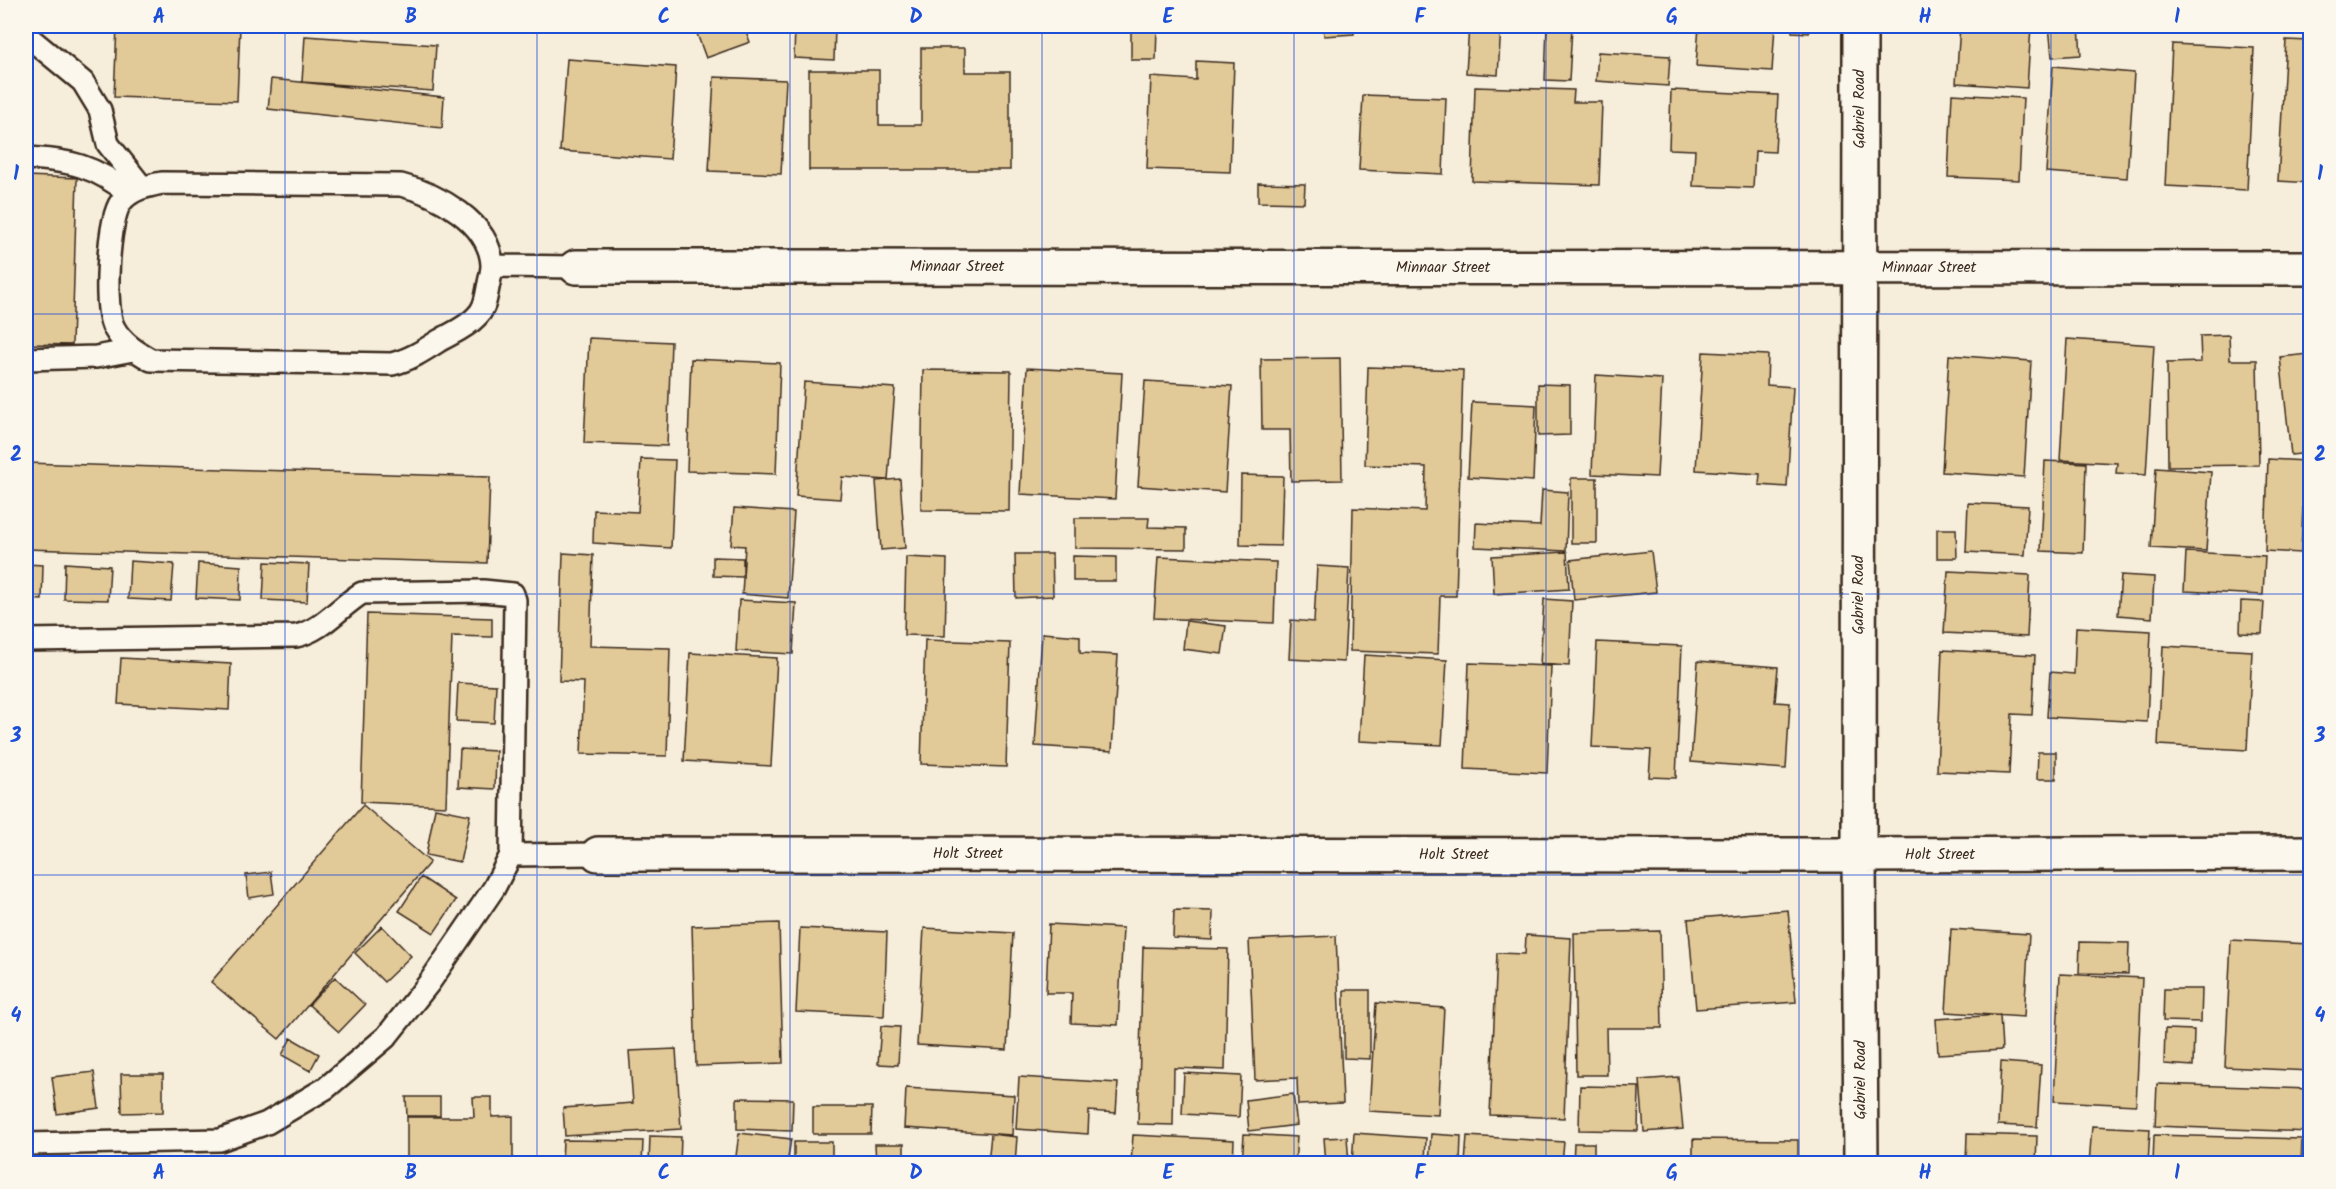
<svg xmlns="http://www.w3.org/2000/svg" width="2336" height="1189" viewBox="0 0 2336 1189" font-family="Kalam,sans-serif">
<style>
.building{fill:#e2c998;stroke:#3b2a1e;stroke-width:1.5}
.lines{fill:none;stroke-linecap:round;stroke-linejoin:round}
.service-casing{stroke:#3b2a1e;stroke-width:26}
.minor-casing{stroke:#3b2a1e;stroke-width:38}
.service{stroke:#fbf7ec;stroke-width:21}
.minor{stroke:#fbf7ec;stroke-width:33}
.grid{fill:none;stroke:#1d4ed8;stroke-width:1.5;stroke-opacity:0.55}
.labels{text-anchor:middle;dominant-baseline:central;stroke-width:4.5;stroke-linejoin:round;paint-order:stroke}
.street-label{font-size:15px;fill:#3b2a1e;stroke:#fbf7ec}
.neatline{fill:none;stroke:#1d4ed8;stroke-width:2}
.grid-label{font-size:20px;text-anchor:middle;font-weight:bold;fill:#1d4ed8}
</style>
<rect width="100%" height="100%" fill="#f6eedb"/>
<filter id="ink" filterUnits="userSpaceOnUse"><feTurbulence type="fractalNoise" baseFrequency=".0167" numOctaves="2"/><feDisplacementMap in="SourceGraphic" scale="12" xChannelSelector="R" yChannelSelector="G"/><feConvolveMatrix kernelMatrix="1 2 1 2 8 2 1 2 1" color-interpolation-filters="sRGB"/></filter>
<g filter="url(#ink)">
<path class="building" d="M117 26H240L237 101 114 97Z
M407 26H460V29Z
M712 26H744L750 42 706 58 696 31Z
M795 26H835L834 60 794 58Z
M1131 26H1157L1156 60H1131Z
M1323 26H1353L1354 34 1324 36Z
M1469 26H1501L1498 75 1466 73Z
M1547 26H1572L1569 81 1545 80Z
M1699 26H1775L1772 71 1696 66Z
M1792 26H1809V33L1792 32Z
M1960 26H2031L2027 88 1956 83Z
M2049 26H2079L2081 55 2052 57Z
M305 36 436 45 433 91 302 82Z
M2286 40 2310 41V183L2278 181Z
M2172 44 2254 48 2247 190 2165 186Z
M921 48H965V72H1010V170H809V70H879V125H921Z
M1598 52 1670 56 1668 86 1596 81Z
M567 59 676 67 670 159 560 151Z
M1196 61 1234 63 1230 172 1147 169 1151 77 1196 80Z
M2053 66 2134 73 2127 178 2046 172Z
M714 77 786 80 781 174 709 171Z
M271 79 444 97 442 128 268 109Z
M1475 87 1574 90 1573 102H1602L1599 185 1472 181Z
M1671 90 1778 95 1775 152 1755 151 1753 188 1693 186 1695 150 1669 149Z
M1952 94 2023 98 2019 180 1948 177Z
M1363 95 1446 98 1443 174 1359 170Z
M26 176 77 178 72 345 26 344Z
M1258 183 1305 184 1304 203 1258 202Z
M2229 335 2230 360H2257L2259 465 2168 466 2167 363 2201 362 2200 336Z
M589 338 671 342 667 446 584 443Z
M2067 339 2154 345 2146 475 2116 473 2117 463 2060 460Z
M1703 352 1768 355 1767 385 1793 387 1787 487 1759 485 1760 474 1696 470Z
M2310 354V453L2291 455 2280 357Z
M1949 355 2031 361 2024 477 1942 472Z
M1340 358 1342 480 1291 481 1290 430H1262L1261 359Z
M691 359 780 363 776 474 687 471Z
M1368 367 1463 370 1456 596H1440L1438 654 1350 651 1353 508 1425 511 1426 467 1365 465Z
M1027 368 1122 373 1115 499 1020 494Z
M923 370 1011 371 1009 511 921 510Z
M1596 375 1662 379 1657 477 1592 474Z
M1145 381 1232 386 1225 492 1138 486Z
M804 382 895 388 888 480 842 477 840 499 796 496Z
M1538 384 1570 385V435L1538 436Z
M1472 402 1536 405 1533 481 1468 477Z
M641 459 675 460 671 548 593 543 594 510 638 512Z
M2268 459 2305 461 2301 553 2265 551Z
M2045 461 2086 463 2083 553 2041 551Z
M26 463 490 477 487 563 26 549Z
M2156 468 2211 472 2206 551 2151 548Z
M1241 475 1283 476 1281 546 1240 545Z
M1571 478H1597V543H1571Z
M900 479 905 548 881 550 876 481Z
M1542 490 1568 492 1566 551 1475 547 1476 523 1540 526Z
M1968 503 2028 506 2025 555 1966 552Z
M734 508 794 512 788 598 742 594 745 546 731 545Z
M1075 518H1149L1148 527 1186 528V549L1075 548Z
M1937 529H1956L1957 558H1937Z
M1651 551 1656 592 1574 600 1570 560Z
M1567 552 1569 589 1494 594 1492 556Z
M2186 552 2265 556 2263 595 2184 591Z
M563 553 593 555 590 646 670 648 667 756 581 754 584 682 559 681Z
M1015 554H1052L1053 596 1016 598Z
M1073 556 1116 557V581H1073Z
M713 557 743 558V577L713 576Z
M906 557 947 559 945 636 904 635Z
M1158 557 1276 562 1274 623 1154 618Z
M130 561 174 564 171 601 128 599Z
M265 562 309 564 307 602 263 600Z
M65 563 110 566 108 600 64 599Z
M198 563 241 566 240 600 196 598Z
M26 564 43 565 42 600 26 599Z
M1317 566 1349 568 1344 662 1289 659 1291 620 1314 622Z
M1948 571 2030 575 2027 637 1944 633Z
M2121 575 2154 577 2152 618 2118 615Z
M1544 599 1572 601 1569 666 1540 664Z
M739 600 796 603 793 654 736 651Z
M2241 601 2264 602 2262 634 2240 633Z
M367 614 492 618V637L452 636 446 806 361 802Z
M1186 621 1226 626 1222 654 1183 649Z
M2076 627 2151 631 2147 722 2047 717 2050 672 2074 674Z
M1042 633 1080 636V653L1118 655 1112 751 1035 746Z
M925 640 1010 643 1006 767 921 764Z
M1597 642 1682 646 1676 778 1649 777 1651 750 1592 747Z
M2163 646 2252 651 2247 750 2158 745Z
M1942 650 2035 655 2032 715 2012 714 2009 774 1937 771Z
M690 653 777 658 771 766 684 761Z
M1364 655 1447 660 1442 745 1359 741Z
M121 658 231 664 229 710 118 704Z
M1698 661 1778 667 1775 702 1790 703 1786 769 1691 762Z
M1469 663 1551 666 1547 773 1465 769Z
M458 683 496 685 494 723 456 721Z
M460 749 496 751 495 789 458 787Z
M2038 752H2056V779H2037Z
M363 805 430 862 279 1039 211 982Z
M435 808 470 815 460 862 426 855Z
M271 872 274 894 249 898 246 875Z
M421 877 456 900 434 933 399 911Z
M1174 910 1213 911 1212 940 1173 938Z
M1788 910 1796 1002 1696 1009 1688 919Z
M779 923 783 1063 696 1066 692 926Z
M1049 924 1123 928 1118 1025 1071 1023 1072 993H1046Z
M382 926 411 956 384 982 355 953Z
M800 928 887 932 884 1016 796 1012Z
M924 928 1013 933 1007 1050 917 1045Z
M1951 929 2029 934 2024 1017 1946 1012Z
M1660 931 1662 1028H1606L1607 1075H1576L1574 933Z
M1526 935 1571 938 1564 1118 1490 1115 1497 953 1525 954Z
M1336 936 1343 1103 1298 1105 1297 1078 1255 1080 1249 940Z
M2231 940 2310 944V1071L2225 1067Z
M2080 942 2129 943 2128 974 2079 973Z
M1143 947 1228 949 1225 1070 1174 1068 1173 1125 1138 1124Z
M2060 974 2142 978 2136 1105 2054 1101Z
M335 977 365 1005 339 1032 309 1005Z
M2164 989H2202L2201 1022 2163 1021Z
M1344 990H1370V1059L1344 1058Z
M1376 1003 1444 1008 1438 1115 1369 1111Z
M2000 1015 2002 1050 1938 1054 1936 1019Z
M881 1026 900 1027 898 1065 878 1064Z
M2165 1029 2194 1030 2193 1066 2164 1064Z
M291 1038 319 1054 310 1071 282 1055Z
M676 1049 681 1129 565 1136 563 1108 633 1103 629 1051Z
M2001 1062 2041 1065 2037 1127 1998 1125Z
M94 1072 99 1108 57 1114 52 1077Z
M1184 1073 1241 1076 1239 1117 1182 1114Z
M121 1074H163V1112L122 1113Z
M1019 1077 1118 1083 1116 1113 1089 1111 1088 1134 1016 1129Z
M1678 1077 1683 1129 1644 1132 1640 1080Z
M2157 1084 2310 1089V1132L2155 1126Z
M1580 1086 1639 1087 1638 1131 1579 1130Z
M906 1088 1014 1095 1012 1135 904 1128Z
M1293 1094 1297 1125 1249 1131 1246 1100Z
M406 1097H440V1116H407Z
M473 1097H492V1117L513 1116V1164H407V1117H474Z
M737 1098 793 1099 792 1131 737 1129Z
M813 1107H872L871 1134H813Z
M2092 1126 2150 1129 2148 1164H2089Z
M739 1133 791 1139 787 1164H735Z
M1354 1133 1426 1138 1425 1164H1352Z
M991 1134 1017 1137 1015 1164H988Z
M1244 1134 1297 1137 1295 1164H1242Z
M1431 1134 1461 1136 1460 1164H1429Z
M1967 1134 2037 1136 2036 1164H1966Z
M1133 1135 1234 1140 1233 1164H1131Z
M2154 1135 2302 1139 2301 1164H2153Z
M650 1136 681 1137 680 1164H649Z
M1467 1136 1564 1142 1562 1164H1465Z
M1347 1137 1349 1164H1326L1324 1138Z
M1693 1139 1798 1140V1164H1693Z
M563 1140 643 1141 642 1164H562Z
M794 1142H832V1164H794Z
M1574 1143H1594V1164H1573Z
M875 1144H904V1164H876Z
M1606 1158 1682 1159V1164H1606Z"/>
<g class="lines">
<g class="service-casing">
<path id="service" d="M26 35 83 82 100 110 108 144 142 187
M26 158C70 160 95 166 130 194
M162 183 401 185C437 194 490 222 492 265 492 271 490 278 489 283 486 296 486 308 476 317 466 328 450 334 437 342 423 351 409 360 392 364L151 360C137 352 122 343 114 328 103 309 108 219 121 202 131 189 147 186 162 183Z
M492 266 576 267
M26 359 96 357 133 350
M26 640 296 636C322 631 340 606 362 593L483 591 513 594 515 600 511 855 494 888 429 983 386 1037 326 1088 267 1123 220 1140 26 1144
M511 855 598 854"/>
</g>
<g class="minor-casing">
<path id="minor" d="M1860 26 1859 855 1861 1164
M576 267 2310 268
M598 854 1859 855 2310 853"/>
</g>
<use href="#service" class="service"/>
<use href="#minor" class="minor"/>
</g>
</g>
<path class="grid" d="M285 26V1164M537 26V1164M790 26V1164M1042 26V1164M1294 26V1164M1546 26V1164M1799 26V1164M2051 26V1164M26 314H2310M26 594H2310M26 875H2310"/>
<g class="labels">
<g class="street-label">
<text transform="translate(1860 109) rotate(-90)">Gabriel Road</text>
<text x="957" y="267">Minnaar Street</text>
<text x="1443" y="268">Minnaar Street</text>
<text x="1929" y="268">Minnaar Street</text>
<text transform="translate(1859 595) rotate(-90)">Gabriel Road</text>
<text x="968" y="854">Holt Street</text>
<text x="1454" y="855">Holt Street</text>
<text x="1940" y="855">Holt Street</text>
<text transform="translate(1861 1080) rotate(-90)">Gabriel Road</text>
</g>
</g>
<rect width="2336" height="1189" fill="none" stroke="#fbf7ec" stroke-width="66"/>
<rect x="33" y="33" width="2270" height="1123" class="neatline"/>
<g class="grid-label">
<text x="159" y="23">A</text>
<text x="411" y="23">B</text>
<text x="664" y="23">C</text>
<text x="916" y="23">D</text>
<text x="1168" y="23">E</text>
<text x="1420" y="23">F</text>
<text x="1672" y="23">G</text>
<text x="1925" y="23">H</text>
<text x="2177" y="23">I</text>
<text x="16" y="180">1</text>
<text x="2320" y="180">1</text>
<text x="16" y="461">2</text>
<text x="2320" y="461">2</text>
<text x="16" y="742">3</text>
<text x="2320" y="742">3</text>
<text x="16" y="1022">4</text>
<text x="2320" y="1022">4</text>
<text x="159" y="1179">A</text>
<text x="411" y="1179">B</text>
<text x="664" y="1179">C</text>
<text x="916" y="1179">D</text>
<text x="1168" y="1179">E</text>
<text x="1420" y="1179">F</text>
<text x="1672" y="1179">G</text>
<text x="1925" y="1179">H</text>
<text x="2177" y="1179">I</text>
</g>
</svg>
